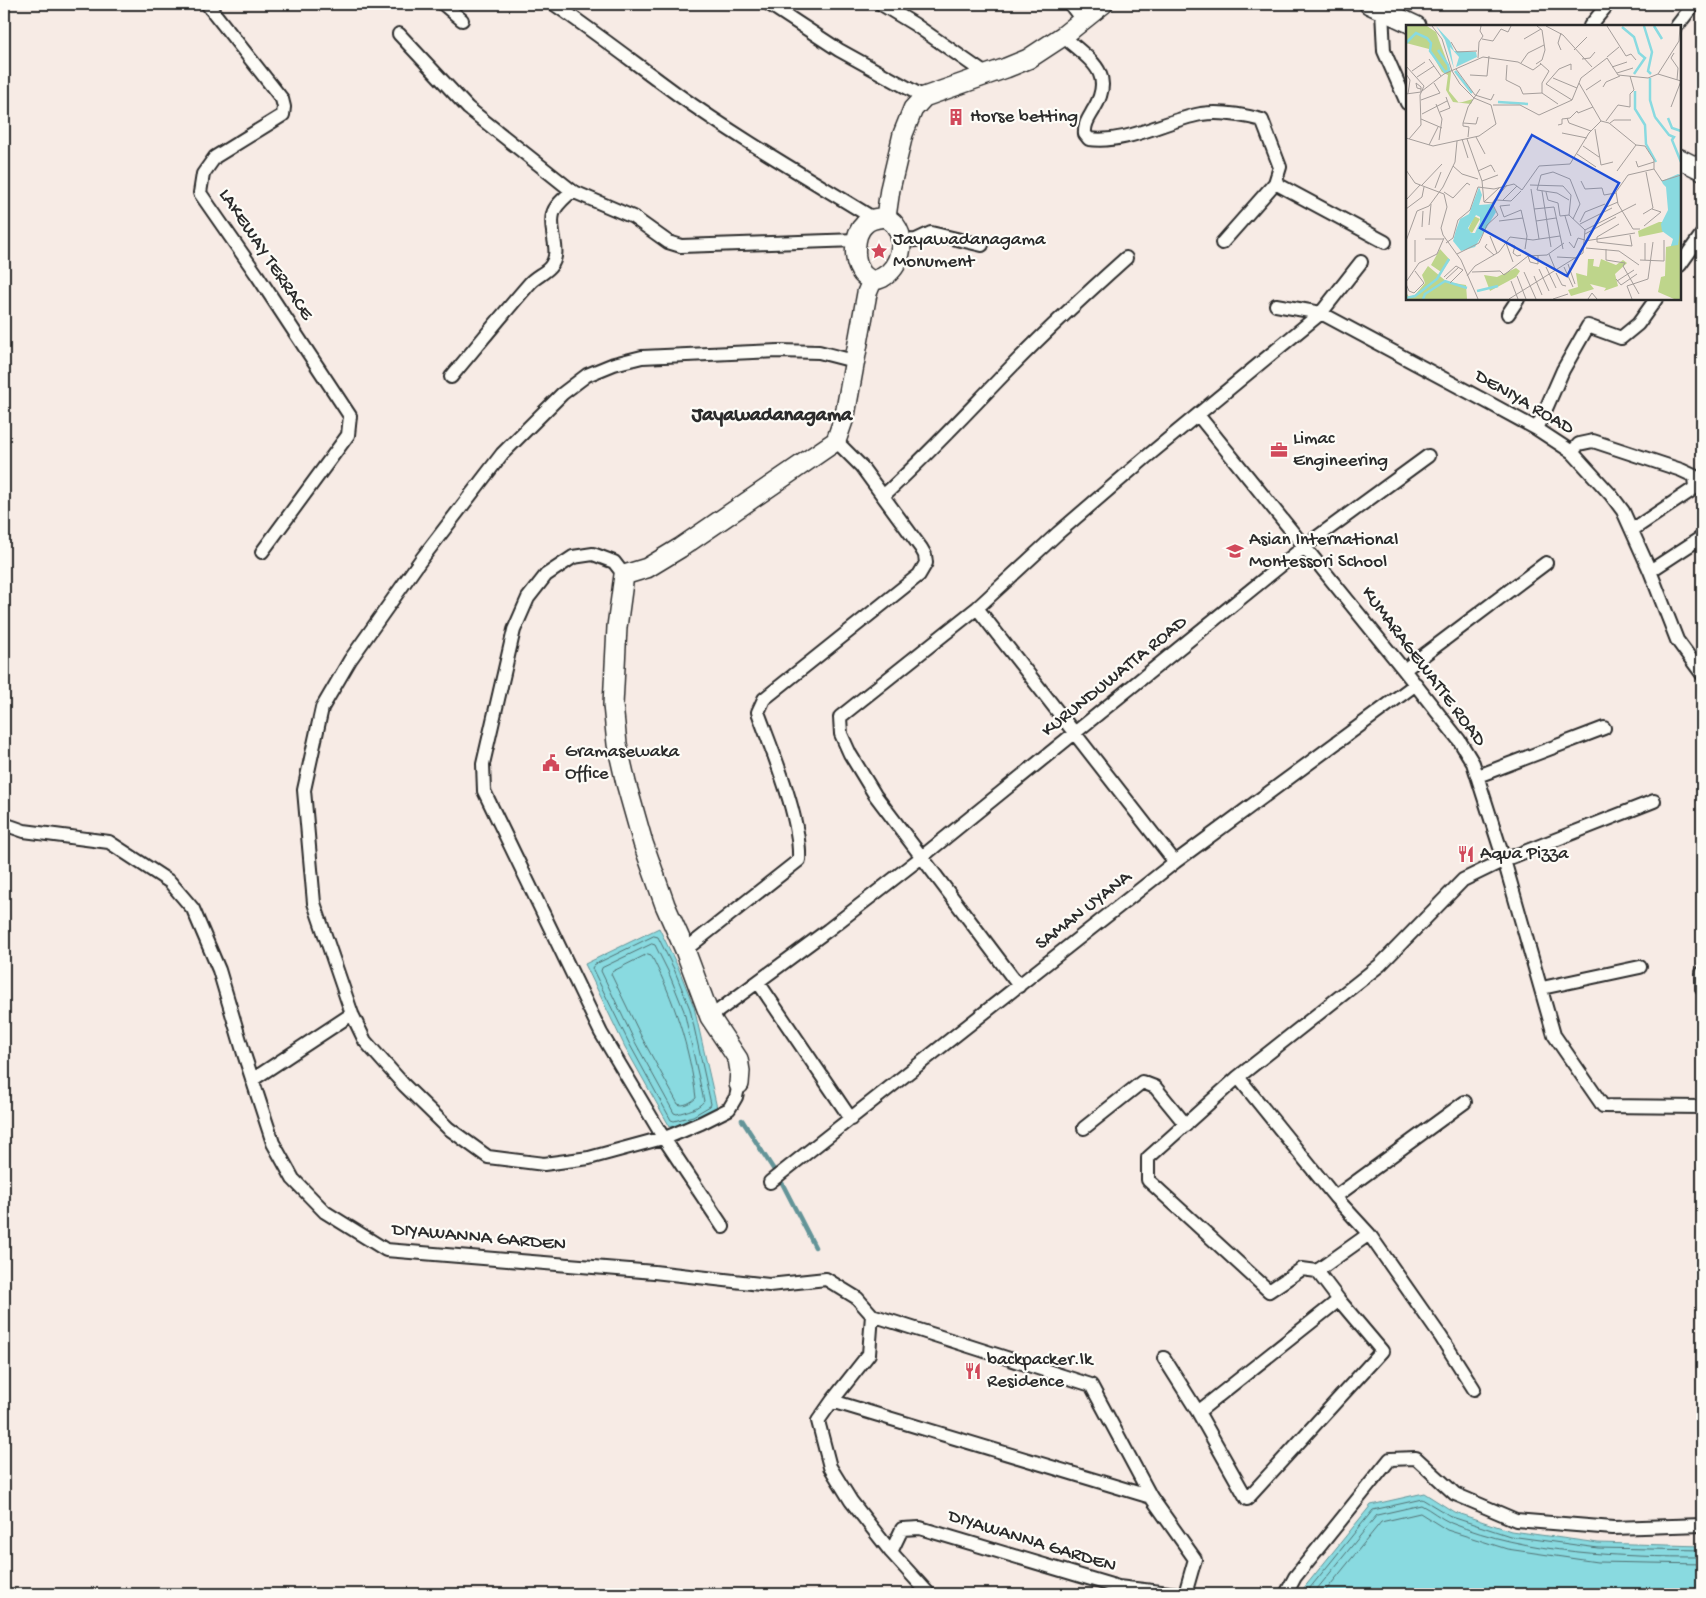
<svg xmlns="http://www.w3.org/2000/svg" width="1706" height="1598" viewBox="0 0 1706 1598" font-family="'Gochi Hand',sans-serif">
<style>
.water{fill:#89dae0;stroke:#639498}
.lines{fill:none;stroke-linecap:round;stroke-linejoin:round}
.shore{stroke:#517173;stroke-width:1}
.stream{stroke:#639498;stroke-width:4.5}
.street-casing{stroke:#2b2b2b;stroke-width:16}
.secondary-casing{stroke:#2b2b2b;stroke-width:22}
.street{stroke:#fdfcf7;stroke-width:12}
.secondary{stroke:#fdfcf7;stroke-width:19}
.labels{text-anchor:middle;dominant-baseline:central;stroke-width:4.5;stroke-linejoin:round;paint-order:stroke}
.poi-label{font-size:19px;fill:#2b2b2b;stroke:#fdfcf7;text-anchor:start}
.street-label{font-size:19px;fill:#2b2b2b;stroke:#fdfcf7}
.neighbourhood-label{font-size:20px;font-weight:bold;fill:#2b2b2b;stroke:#fdfcf7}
.inset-river{fill:none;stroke:#89dae0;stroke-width:2.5}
.inset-road{fill:none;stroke:#a59e9b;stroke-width:1}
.view{fill:#1d4ed8;fill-opacity:0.15;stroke:#1d4ed8;stroke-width:2.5}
.inset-edge{fill:none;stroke:#2b2b2b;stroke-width:2.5}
</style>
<rect width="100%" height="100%" fill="#f7ebe5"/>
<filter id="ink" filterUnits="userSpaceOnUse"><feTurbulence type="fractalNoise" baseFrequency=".02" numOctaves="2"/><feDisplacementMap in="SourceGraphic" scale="10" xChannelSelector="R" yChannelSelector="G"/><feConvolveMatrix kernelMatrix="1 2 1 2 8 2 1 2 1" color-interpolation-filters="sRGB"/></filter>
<g filter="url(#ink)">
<path class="water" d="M659 928 678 967 694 1007 717 1108 695 1121 670 1127 625 1047 585 964Z
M1424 1493 1454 1512 1511 1531 1598 1543 1702 1546V1594H1299L1371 1505Z"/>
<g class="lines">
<path class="shore" d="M654 936 658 937 674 969 690 1009 711 1104 710 1106 693 1116 674 1121 671 1120 630 1045 592 968 594 965Z
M652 944 655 945 668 971 684 1011 704 1101C698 1109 687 1111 677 1114L674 1113 635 1042 601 971 602 968Z
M648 954 651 955C674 999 690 1049 696 1098 692 1102 683 1107 678 1104L642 1038 611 974 612 972Z
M1305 1594 1373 1510 1422 1499 1452 1517 1510 1536 1598 1548 1702 1550
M1313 1594 1377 1515 1421 1505C1431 1510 1440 1518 1451 1523 1527 1554 1621 1557 1702 1557
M1323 1594 1381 1522 1420 1513 1447 1530 1507 1549 1597 1562 1702 1564"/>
<path class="stream" d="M742 1120 781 1181 815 1247"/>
<g class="street-casing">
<path id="street" d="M207 4 282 99 284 107 283 115 215 157 203 174 200 193 257 275 350 416 348 435 262 552
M443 4 462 20
M554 4C596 33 636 64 677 94 740 139 808 178 873 218
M769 4 839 50 924 97
M881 4 914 24 987 75
M1070 4 1083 21
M1382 11 1384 51 1407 103
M1590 26 1608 4
M1677 26 1694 4
M399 34 468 108 572 191 633 217 668 242 681 246 857 240
M1063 36C1089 60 1116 72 1094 109 1089 118 1084 124 1085 134L1089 139C1128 144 1163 121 1201 114 1221 111 1243 115 1262 120L1280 167 1275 183 1222 243
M1275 183 1385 242
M901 241 916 240 931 233 982 245
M1680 265 1702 234
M1276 305 1321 313 1491 404 1537 429 1572 452 1611 495 1623 511 1650 571 1677 640 1702 674
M1508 314 1518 299
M451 377C477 346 503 314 530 283 535 277 545 273 550 267 563 252 548 231 553 214 555 205 566 197 572 191
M1198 415 1404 670 1459 740 1473 763 1504 860 1554 1035 1603 1106 1702 1107
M1537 429 1563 370 1588 326 1621 338 1638 324 1656 299
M1572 452 1579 444 1593 441 1681 470 1694 476 1695 488 1632 530
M883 496C928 455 969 410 1012 366 1049 328 1087 293 1126 258
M1650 571 1702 537
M624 575 614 562 593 554 573 557 546 575 528 598 514 630 483 764 484 791 601 1033 663 1137 723 1227
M977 608 1175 862
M1404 670 1546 563
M1478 776 1604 728
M4 824 24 831 109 842 170 882 193 909 219 970 244 1054 273 1143 293 1179 325 1212 386 1250 654 1272 769 1285 826 1279 857 1298 872 1315 869 1354 832 1401 818 1421 830 1467 851 1501 891 1552 929 1594
M685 950 799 860C801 817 773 754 758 712L764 699 919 575 926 563 925 555 921 548 861 466 836 441
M1702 973V989
M758 982 851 1119
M1019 986 875 795 850 754 841 734 840 717 977 608 1058 533 1144 459 1321 313 1361 262
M1542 988 1640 967
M710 1017 828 930 923 856 1305 546 1428 456
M1238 1077 1335 1197 1369 1234 1441 1337 1474 1389
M252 1080 352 1014
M739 1084 736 1097 729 1109 701 1123 670 1136 589 1158 544 1164 488 1157 448 1128 404 1085 365 1041 352 1014 314 903 304 790 322 708 350 660 420 561 502 454 562 394 587 375 614 364 642 357 778 351 819 352 854 361
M1084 1128 1142 1082 1155 1087 1186 1125
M770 1182 1175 862 1416 684
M1335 1197 1465 1102
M1317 1271 1369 1234
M872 1315 1091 1385 1151 1497 1195 1559 1185 1594
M1164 1358 1198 1412 1247 1499 1382 1351 1339 1300 1317 1271 1302 1269 1269 1291 1148 1180V1158L1238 1077 1380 965 1463 880 1504 860 1654 801
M832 1401 1151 1497
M1198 1412 1339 1300
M891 1552 902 1529 920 1528 1118 1587 1178 1594
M1286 1594 1295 1577 1390 1459 1416 1458 1455 1494 1516 1520 1613 1528 1702 1525"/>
</g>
<g class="secondary-casing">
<path id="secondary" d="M1369 4 1416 26
M1680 159 1702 170
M886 217 890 189 903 134 913 109 924 97 1006 68 1028 59 1063 36 1103 4
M872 281C867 278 862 275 860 270 853 259 854 234 864 225 870 218 878 218 886 217
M872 281C875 280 880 279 883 277 900 267 907 241 895 225 893 222 889 220 886 217
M739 1084 740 1071 738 1059 710 1017 685 950 665 905 643 843 626 783 617 744 613 705 617 627 624 575 647 568 680 548 836 441 845 415 867 293 872 281"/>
</g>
<use href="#street" class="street"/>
<use href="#secondary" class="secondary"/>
</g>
</g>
<defs>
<g id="building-bare" transform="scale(1.35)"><path d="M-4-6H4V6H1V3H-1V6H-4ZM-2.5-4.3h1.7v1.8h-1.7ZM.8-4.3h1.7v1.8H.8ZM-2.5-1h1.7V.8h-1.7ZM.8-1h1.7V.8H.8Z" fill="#d1495b" stroke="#fdfcf7" stroke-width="2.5" paint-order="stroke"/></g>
<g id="sight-bare" transform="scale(1.35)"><path d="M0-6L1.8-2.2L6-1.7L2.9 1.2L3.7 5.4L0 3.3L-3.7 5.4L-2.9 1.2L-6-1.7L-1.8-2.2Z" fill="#d1495b" stroke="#fdfcf7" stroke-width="2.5" paint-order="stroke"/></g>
<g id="office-bare" transform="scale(1.35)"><path d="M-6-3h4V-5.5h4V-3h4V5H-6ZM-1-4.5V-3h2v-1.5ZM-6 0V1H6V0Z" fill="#d1495b" stroke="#fdfcf7" stroke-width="2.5" paint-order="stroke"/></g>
<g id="school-bare" transform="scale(1.35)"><path d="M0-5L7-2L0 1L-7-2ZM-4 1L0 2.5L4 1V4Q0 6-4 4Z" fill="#d1495b" stroke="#fdfcf7" stroke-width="2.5" paint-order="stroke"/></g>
<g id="civic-bare" transform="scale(1.35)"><path d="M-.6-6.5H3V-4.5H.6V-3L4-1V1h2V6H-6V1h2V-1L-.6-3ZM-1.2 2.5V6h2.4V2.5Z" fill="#d1495b" stroke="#fdfcf7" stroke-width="2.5" paint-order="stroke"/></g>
<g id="restaurant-bare" transform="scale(1.35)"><path d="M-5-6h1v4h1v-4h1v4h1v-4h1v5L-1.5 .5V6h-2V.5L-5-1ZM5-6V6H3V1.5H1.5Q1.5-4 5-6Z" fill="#d1495b" stroke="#fdfcf7" stroke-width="2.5" paint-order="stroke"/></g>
</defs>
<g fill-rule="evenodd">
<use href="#building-bare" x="956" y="117"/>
<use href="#sight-bare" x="879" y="251"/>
<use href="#office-bare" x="1279" y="450"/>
<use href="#school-bare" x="1235" y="551"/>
<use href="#civic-bare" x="551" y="763"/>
<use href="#restaurant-bare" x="1466" y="854"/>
<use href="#restaurant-bare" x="973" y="1371"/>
</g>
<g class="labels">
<g class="poi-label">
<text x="970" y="117">Horse betting</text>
<text x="893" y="240">Jayawadanagama<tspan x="893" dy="22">Monument</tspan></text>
<text x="1293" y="439">Limac<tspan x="1293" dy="22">Engineering</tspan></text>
<text x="1249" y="540">Asian International<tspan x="1249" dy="22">Montessori School</tspan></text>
<text x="565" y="752">Gramasewaka<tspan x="565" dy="22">Office</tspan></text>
<text x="1480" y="854">Aqua Pizza</text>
<text x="987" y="1360">backpacker.lk<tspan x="987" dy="22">Residence</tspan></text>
</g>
<g class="street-label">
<text transform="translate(265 255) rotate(56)">LAKEWAY TERRACE</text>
<text transform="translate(1524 403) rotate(30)">DENIYA ROAD</text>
<text transform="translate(1423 667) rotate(53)">KUMARAGEWATTE ROAD</text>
<text transform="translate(1115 677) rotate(-39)">KURUNDUWATTA ROAD</text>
<text transform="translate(1084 911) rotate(-38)">SAMAN UYANA</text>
<text transform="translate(479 1238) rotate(5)">DIYAWANNA GARDEN</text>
<text transform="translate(1032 1542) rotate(17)">DIYAWANNA GARDEN</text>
</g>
<g class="neighbourhood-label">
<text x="772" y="416">Jayawadanagama</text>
</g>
</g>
<g transform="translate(1406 25)">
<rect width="275" height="275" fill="#f7ebe5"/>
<path d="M0 1H21L30 7 45 47 43 66 53 78 67 74 65 79 47 77 40 65 42 50 36 47 23 24 0 18ZM68 191 74 194 66 208 62 205ZM253 197H256L257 207 233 212 232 206ZM275 200V274H268L252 267 255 252 259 251 260 222 265 221ZM34 224 44 235 35 247 25 240ZM182 234H188L187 241 193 242 195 234 210 240 217 235 221 238 209 249 212 261 198 266 200 263 184 259 188 264 165 271 162 265 172 262 170 248 181 251ZM22 241 41 257 60 260 61 274H0V267L3 272 9 270 19 258 16 250ZM110 243 114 246 110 252 84 266 78 250 91 252Z" fill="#bed58b"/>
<path d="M30 1 44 16 48 26 70 27 71 32 50 42 53 32 44 22 48 44 39 15ZM272 149 275 150V200L272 220 265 221 267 214 256 206 255 199 262 185 260 162 257 159 253 151 256 156ZM73 162 76 170 73 180 86 179 90 187 69 222 55 226 47 216 50 205 54 194 63 189ZM70 190 74 192V197L69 208H65L62 203Z" fill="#89dae0" fill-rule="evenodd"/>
<path class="inset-river" d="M238 1 246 27 242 46 245 49M248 1 256 14M216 2 228 12 233 28 239 33 228 49M0 18 10 8 21 13 25 18 24 26 39 47 43 45 42 40 32 25M49 46 66 68M244 53V75L249 92M229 66V84L239 100 240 119 250 137M92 77 122 79M249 92 263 110 268 112 266 115 275 137M262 93 266 103 275 106M71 266 92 261M0 273 9 271 31 254 43 234M17 274 19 269 39 256 61 263"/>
<path class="inset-road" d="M26 1 36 14 46 46 54 59 68 73 85 80M140 1 157 10 186 42M201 1 220 31 225 29 230 35M155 8 152 18 155 25M76 14 87 16 95 4 102 7 105 1M118 14 135 4M45 17 51 27 71 26M168 25 181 12M268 28 265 33 272 43 271 55M201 32 213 22M72 33 73 17 77 11 74 6 75 1M23 34 35 51M176 34 184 33 189 27M115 38 122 28 138 20M134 38 143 46 136 58V68M130 39 136 35 139 25 136 5 131 1M0 41 18 61 14 70 15 100 3 114M206 42 221 37M50 44 69 70 85 75 88 69M165 45V39L153 44 140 59 166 75M6 46 19 37M211 48 227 43M0 49 4 55 2 69M252 49 273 16 274 1M64 50 81 51 83 31M11 52 28 41M147 53 171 63M100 55 114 62 117 69 136 68 152 79M100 55 101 40M173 58 195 96 203 98 230 120 239 121 248 135V144L222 150 210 167 212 179 227 204H234M197 62 200 57 214 51M15 64 11 63 10 58 15 62V67M180 65 195 55M16 66 38 49 77 32 112 37 127 45 135 39M0 69 15 67M15 75 34 68 28 58M30 79 36 94 33 115M87 80H114L133 90 166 75 175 53 201 33 212 50 242 53 252 49 275 56M265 82 275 56M34 87 44 83 40 72M16 89 41 76M161 93 163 98 185 106M15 94 36 103M200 96 212 80 224 82V69L228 65 224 51M57 98 70 99 72 92M204 98 208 95H225M152 100 156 99V94L164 93 171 86 172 88 187 82M189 104 195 140 207 137M156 108 181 113M62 112 63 102 57 101V98L62 82 74 64M70 112 79 129M0 113 27 121 73 111 90 99 85 80M56 114 62 133M61 114 76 156 78 177M23 120 32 102M177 121 193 132M171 129 190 142M230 136 232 142 248 137M47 141 56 149 72 154M248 144 256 156 275 150M0 145 9 158 38 169 41 182 35 203 37 210 55 235 72 274M72 146 85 140 89 147M211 146 230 120M76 156 92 150M175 156 179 164 196 163 198 170 210 168M16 160 36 139M124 160 157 161 165 170 163 190 179 205M29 163 35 147M125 164 133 214M136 166 145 222M38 167 47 173 61 158 64 160M140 167 142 175 152 178 154 191 163 190M1 174 14 160M91 175 105 176 115 166M97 175 111 161M163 175 151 168 131 165 135 150 147 147 164 154 174 179 167 194M78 177 86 178 101 160M78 177 93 163M104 180 94 181 98 192 115 185 121 211 119 224M198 183 212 177M0 184 16 172 18 162M128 184 148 182 157 224M237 189 247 183 240 147M159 191 165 211M93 196 117 193M130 196 150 193M174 197 179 187 199 179M174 199 206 183M213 199 191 212V217L226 221 224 210M23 200 25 179M238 201 255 187 246 184M16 202 17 186M179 205 230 179M179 209 210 192M84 211 91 228M19 214H37M0 216 11 186 23 181 37 162 49 137 51 116M179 216 229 208M163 217 168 223 172 213 179 215M40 218 47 213 52 195 64 185 72 162 88 164 108 159 116 165 133 141 164 139 183 108 195 96M100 218 107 237M101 218 109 221 107 228 111 231 115 230M239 218V235M81 219 79 222 88 230M180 223 213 226 233 240M200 224V235L219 238 217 241 233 269M51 229 73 218 81 200 92 190 86 178M143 229 150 246M122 231 124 237 132 239V231M151 232 170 233M234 235 258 236V215M9 237V215M162 239 169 259M140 242 150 263M158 242 167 262M133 244 143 266M66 247 94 246 98 250 122 231 141 230 158 218M118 247 130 274M150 248 156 260 160 261M61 251 69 241 93 227 104 212 127 215 154 211M111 251 120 274M128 251 136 270M38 252 50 241 57 245M40 254 53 242M210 254 215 260 231 249M105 256 112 274M211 256 228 245M0 257 13 238 31 229 38 213M44 258 57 245M0 259 3 266 8 268 18 258 9 246M103 274 177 228 179 205M147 274 162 269M182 274 186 268 191 274M226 274 221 261 242 254 247 217"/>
<path class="view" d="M126 110 213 158 161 251 74 203Z"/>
<rect width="275" height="275" class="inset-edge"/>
</g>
<rect width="1706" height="1598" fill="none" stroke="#fdfcf7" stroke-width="20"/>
<rect x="10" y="10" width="1686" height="1578" fill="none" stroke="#2b2b2b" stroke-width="2" filter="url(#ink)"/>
</svg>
